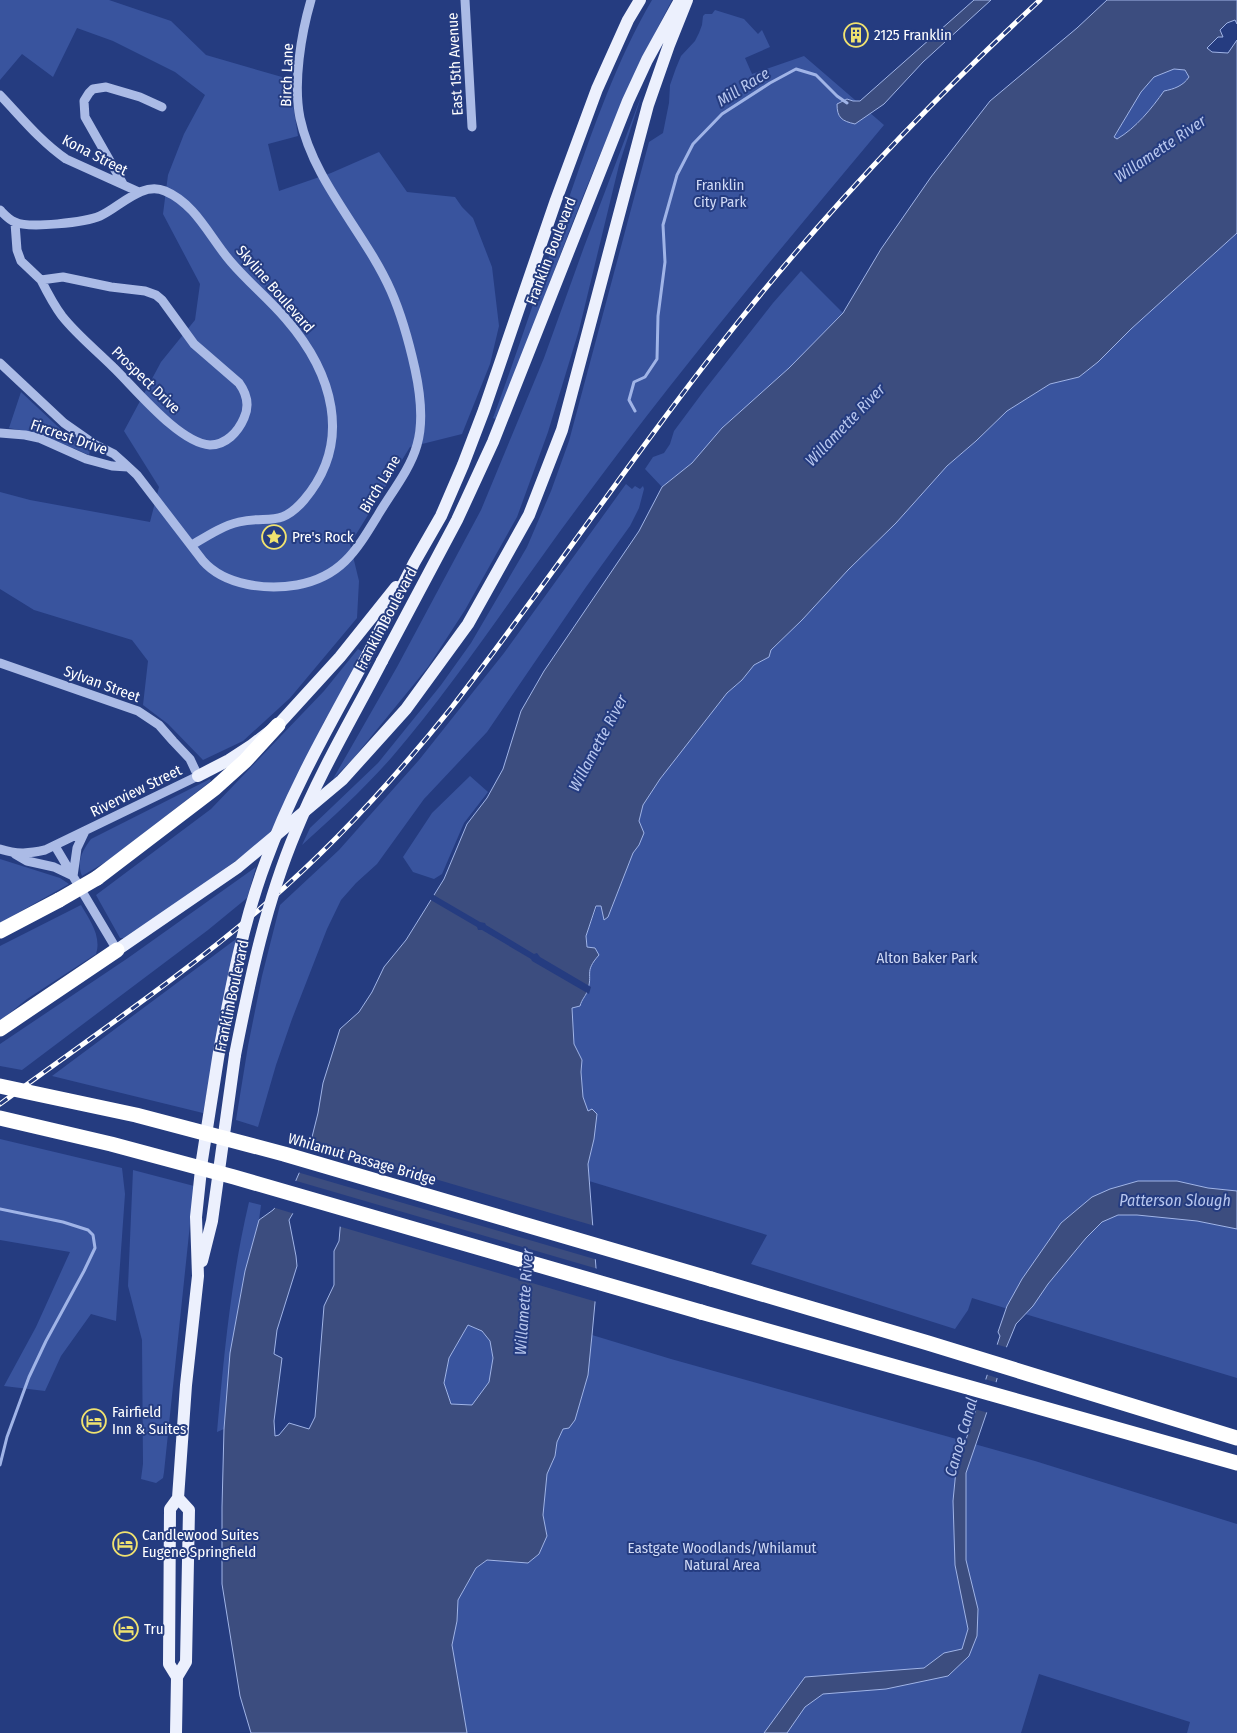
<svg xmlns="http://www.w3.org/2000/svg" width="1237" height="1733" viewBox="0 0 1237 1733" font-family="'Fira Sans Condensed',sans-serif">
<style>
.green{fill:#39549e}
.water{fill:#3c4d7f;stroke:#a0b4e7;fill-rule:evenodd}
.pier{fill:#253c80}
.lines{fill:none;stroke-linecap:round;stroke-linejoin:round}
.stream{stroke:#a0b4e7;stroke-width:3}
.minor{stroke:#abbbe6;stroke-width:9}
.major{stroke:#ecf0fd;stroke-width:12}
.highway{stroke:#fff;stroke-width:15}
.rail-casing{stroke:#fff;stroke-width:5}
.rail{stroke:#253c80;stroke-width:3;stroke-dasharray:9;stroke-linecap:butt}
.major-bridge{stroke:#ecf0fd;stroke-width:12}
.highway-bridge{stroke:#fff;stroke-width:15}
.labels{text-anchor:middle;dominant-baseline:central;stroke-width:4;stroke-linejoin:round;paint-order:stroke}
.poi-label{font-size:15px;fill:#fff;stroke:#253c80;text-anchor:start}
.street-label{font-size:15px;fill:#fff;stroke:#253c80}
.park-label{font-size:15px;fill:#cfd9f5;stroke:#253c80}
.water-label{font-size:16px;font-style:italic;fill:#b7c6ee;stroke:#253c80}
</style>
<rect width="100%" height="100%" fill="#253c80"/>
<path class="green" d="M0 0H109L171 21 206 55 289 79 298 136 268 144 279 191 331 173 379 152 407 192 455 197 462 207 473 218 492 267 499 326 490 364 462 434 410 447 350 544 359 581 357 618 290 698 243 741 203 760 168 724 143 705 148 661 132 640 34 610 0 589V492L30 500 150 522 159 487 124 431 161 362 195 320 200 284 163 214 168 175 184 134 205 95 175 72 113 41 77 28 53 77 22 54 0 80Z
M652 0H672C601 134 552 279 498 420L493 418C521 343 545 267 571 192 594 126 617 60 652 0Z
M715 10 744 19 758 34 762 30 770 47 745 58 752 74 804 56 884 125C779 250 675 375 578 507 516 590 460 678 392 757 364 789 333 817 302 845L310 828 378 763 441 685 471 643 527 547 551 491 569 441 649 142 663 133 669 103 670 85 676 68 681 56 695 41 699 33 702 25 703 16 705 14H712Z
M1174 69 1185 70 1189 77C1183 86 1174 89 1164 91 1152 108 1136 128 1117 139L1114 137C1127 119 1137 88 1156 75 1161 72 1168 71 1174 69Z
M642 94 619 165 579 330 548 432 517 517 465 610 428 667 352 760 333 779 397 667 481 510 544 358 584 247Z
M1237 233V1378L972 1298 968 1310 955 1329 751 1264 767 1235 589 1181 588 1164 594 1139 583 1097 581 1072 582 1060 574 1044 572 1008 580 1006 590 977 588 970 591 964 599 955 587 948 586 936 597 906 601 905 604 919 608 917 633 853 639 845V821L643 805 660 779 727 693 742 680 754 665 769 657 771 650 802 620 848 570 896 523 947 466 976 441 1007 411 1050 384 1079 377 1098 362 1131 329Z
M801 271 843 313 789 368 722 428 692 463 662 487 645 469 653 457 664 453 670 444 674 431 703 392 773 303Z
M21 392 70 438 90 450 89 455 40 434 9 428Z
M626 484 632 489 635 486 640 489 643 486 644 489 639 508 630 526 586 587 487 732 424 799 377 864 356 883 341 900 327 929 292 1019 276 1065 258 1127 236 1120 248 1046 262 976 280 905 339 850 419 760 504 653Z
M358 649 364 653 324 722 268 838 185 897 124 938H120L96 895 211 809 324 691Z
M470 776 488 792 464 823 442 874 434 879 413 872 403 857 432 813Z
M208 780 210 779 211 781 109 860 82 876C76 861 83 850 91 839Z
M0 859 60 878 69 884 0 923Z
M256 867 247 898 208 930 22 1070 0 1066V1044L128 958Z
M81 905C89 919 102 936 96 954L27 999 0 1021V946Z
M236 939 203 1113 52 1076Z
M0 1139 122 1168 125 1194 116 1321 91 1314 61 1356 45 1391 4 1386 36 1327 70 1252 0 1240Z
M133 1170 194 1186 164 1472 163 1478 156 1483 141 1479 143 1464 142 1340 128 1286Z
M249 1202 261 1205 259 1220 245 1271 230 1353 224 1429 217 1432C224 1355 231 1278 249 1202Z
M468 1325 482 1331 490 1341 493 1358 489 1382 472 1406 451 1404 444 1383 449 1358Z
M592 1335 671 1359 1035 1461 1237 1524V1733H1187L1190 1722 1039 1674 1021 1733H467L452 1645 457 1621 458 1600 476 1568 487 1560 528 1563 539 1554 547 1536 543 1515 547 1474 555 1456 557 1442 563 1429 575 1420 588 1375Z"/>
<path class="water" d="M974 0H991L923 62 884 104 855 124C842 121 837 118 837 104L847 99 853 101H860Z
M1107 0H1237V24L1235 20 1227 23 1220 30 1223 37H1218L1207 48 1212 52 1228 53 1237 40V233L1131 329 1098 362 1079 377 1050 384 1007 411 976 441 947 466 896 523 848 570 802 620 771 650 769 657 754 665 742 680 727 693 660 779 643 805 639 821 644 833 639 845 633 853 608 917 604 920 601 906H596L586 936 587 947 595 948 599 955C583 973 594 973 587 992 585 997 582 999 580 1006L572 1008 574 1044 582 1060 581 1072 583 1097 588 1111 592 1109 597 1114 594 1139 588 1164 597 1281 592 1335 588 1375 575 1420 569 1428 563 1429 557 1442 555 1456 547 1474 543 1515 547 1536 539 1554 528 1563 487 1560 476 1568 458 1600 457 1621 452 1645 467 1733H251L240 1696 222 1584V1507L224 1429 230 1353 245 1271 259 1220 273 1210 293 1187 308 1153 318 1113 323 1083 340 1029 359 1012 372 992 384 967 406 940 444 879 467 824 487 798 503 769 521 711 544 671 639 531 662 487 692 463 722 428 789 368 843 313 881 249 931 177 990 101 1077 28ZM1174 69 1185 70 1189 77C1183 86 1174 89 1164 91 1152 108 1136 128 1117 139L1114 137 1141 92 1154 77ZM303 1196 329 1206 341 1218 339 1241 334 1251V1285L324 1306 315 1417 309 1429 289 1423 279 1435 275 1436 274 1421 282 1358 274 1354 277 1330 297 1266 296 1256 289 1220ZM468 1325 482 1331 490 1341 493 1358 489 1382 472 1405 451 1404 444 1383 449 1358Z
M1138 1181H1177L1208 1188 1237 1191V1229L1197 1221 1137 1215H1118L1102 1222 1086 1238 1048 1284 1033 1306 1016 1324 1004 1353 992 1397 966 1473V1560L978 1609 977 1636 969 1656 948 1676 886 1689 823 1694 805 1707 787 1733H764L805 1677 924 1668 944 1653 962 1649 968 1629 955 1565 953 1501 956 1470 1000 1336 998 1332 1007 1306 1022 1279 1061 1223 1092 1197 1110 1189Z"/>
<path class="pier" d="M432 894 480 922 485 923 486 925 534 954 537 953 540 957 591 987 589 994 532 961 531 959 482 930H478L477 927 429 899Z
M309 1142 595 1226 598 1260 297 1172 306 1153Z
M293 1180 598 1269 597 1302 338 1226V1219L327 1208 304 1199 295 1214 272 1207 291 1186Z
M995 1344 1009 1348 1000 1379 985 1374Z
M984 1379 999 1383 989 1413 974 1409Z"/>
<g class="lines">
<path class="stream" d="M635 411 629 400 634 382 645 377 657 359 658 316 665 262 663 225 677 175 693 144 722 114 770 83 796 69 816 75 837 96 847 103
M0 1209 63 1222 88 1230 93 1235 95 1248 84 1271 46 1341 29 1377 7 1437 0 1465"/>
<path class="minor" d="M465 0 472 127
M0 95C21 117 40 141 66 159L139 192
M123 184 85 117 84 101 89 93 93 89 106 87 140 97 162 107
M0 210C4 214 9 220 15 222 29 229 86 222 100 216 120 207 142 181 165 191 196 204 210 238 231 262 248 282 269 299 286 319 332 372 354 441 304 500 280 528 268 515 239 522 222 526 207 536 192 545
M15 223 17 250 21 261 41 280 63 277 111 287 145 291 156 295 162 300 194 344 239 383C247 394 250 405 244 418 238 432 226 445 210 445 179 443 135 388 113 367 96 350 77 335 62 316 53 304 47 292 41 280
M0 363 64 423 94 444 114 454 123 462 137 475 203 561C225 586 267 590 297 585 341 577 356 551 378 515 391 493 410 470 417 445 424 421 420 392 415 369 409 342 402 316 391 291 365 232 314 183 300 118 293 83 301 34 311 0
M0 433 25 435 39 438 86 459 112 466 128 467
M0 663 138 711 159 725 173 741 190 759 198 776 45 850C28 854 16 854 0 849
M55 846 117 950
M15 854 27 861 54 867 73 876
M73 876 77 848 85 831"/>
<path class="major" d="M368 654 414 563 441 516 463 465 484 410 556 200 597 89 628 20 640 0
M382 661 457 520 493 442 628 101 647 60 680 0
M198 776 229 760 252 745 278 725 340 657 396 587
M117 950 238 867 342 780 406 709 468 624 529 515 562 430 648 105 669 45 687 0
M202 1261 212 1221 235 1055
M177 1677 186 1662 189 1510 178 1498
M176 1733 177 1677 169 1664 170 1509 178 1498 186 1385 198 1276 196 1217 202 1160 219 1052"/>
<path class="highway" d="M97 878 215 788 245 761 278 725
M0 931 59 900
M0 1029 117 950
M711 1279 928 1343 1237 1438
M701 1312 1237 1463"/>
<g class="rail-casing">
<path id="rail" d="M0 1104C90 1038 184 975 268 902 336 843 396 777 452 707 550 580 639 446 739 321 831 206 932 100 1040 0"/>
</g>
<use href="#rail" class="rail"/>
<path class="major-bridge" d="M219 1052C231 987 243 922 266 861 292 789 332 721 368 654
M235 1055C250 979 266 902 296 831 320 772 353 717 382 661"/>
<path class="highway-bridge" d="M59 900 97 878
M0 1086 136 1115 284 1154 711 1279
M0 1118 111 1144 234 1177 701 1312"/>
</g>
<defs>
<g id="building-ring" transform="scale(1.25)"><circle r="9.5" fill="#253c80" stroke="#f0e26f" stroke-width="1.5"/><path d="M-4-6H4V6H1V3H-1V6H-4ZM-2.5-4.3h1.7v1.8h-1.7ZM.8-4.3h1.7v1.8H.8ZM-2.5-1h1.7V.8h-1.7ZM.8-1h1.7V.8H.8Z" fill="#f0e26f"/></g>
<g id="sight-ring" transform="scale(1.25)"><circle r="9.5" fill="#253c80" stroke="#f0e26f" stroke-width="1.5"/><path d="M0-6L1.8-2.2L6-1.7L2.9 1.2L3.7 5.4L0 3.3L-3.7 5.4L-2.9 1.2L-6-1.7L-1.8-2.2Z" fill="#f0e26f"/></g>
<g id="hotel-ring" transform="scale(1.25)"><circle r="9.5" fill="#253c80" stroke="#f0e26f" stroke-width="1.5"/><path d="M-6-4.5h1.5V1H6V5H4.5V3h-9V5H-6ZM-4 0a1.8 1.8 0 1 1 3.6 0ZM.5 0V-2.5h3Q6-2.5 6 0Z" fill="#f0e26f"/></g>
</defs>
<g fill-rule="evenodd">
<use href="#building-ring" x="856" y="35"/>
<use href="#sight-ring" x="274" y="537"/>
<use href="#hotel-ring" x="94" y="1421"/>
<use href="#hotel-ring" x="125" y="1544"/>
<use href="#hotel-ring" x="126" y="1629"/>
</g>
<g class="labels">
<g class="poi-label">
<text x="874" y="35">2125 Franklin</text>
<text x="292" y="537">Pre's Rock</text>
<text x="112" y="1412">Fairfield<tspan x="112" dy="17">Inn &amp; Suites</tspan></text>
<text x="142" y="1535">Candlewood Suites<tspan x="142" dy="17">Eugene Springfield</tspan></text>
<text x="144" y="1629">Tru</text>
</g>
<g class="street-label">
<text transform="translate(455 64) rotate(-93)">East 15th Avenue</text>
<text transform="translate(287 75) rotate(-88)">Birch Lane</text>
<text transform="translate(95 155) rotate(27)">Kona Street</text>
<text transform="translate(551 251) rotate(-69)">Franklin Boulevard</text>
<text transform="translate(275 289) rotate(49)">Skyline Boulevard</text>
<text transform="translate(146 380) rotate(44)">Prospect Drive</text>
<text transform="translate(69 437) rotate(19)">Fircrest Drive</text>
<text transform="translate(380 484) rotate(-59)">Birch Lane</text>
<text transform="translate(386 619) rotate(-62)">Franklin Boulevard</text>
<text transform="translate(102 684) rotate(20)">Sylvan Street</text>
<text transform="translate(136 791) rotate(-26)">Riverview Street</text>
<text transform="translate(232 996) rotate(-78)">Franklin Boulevard</text>
<text transform="translate(362 1159) rotate(16)">Whilamut Passage Bridge</text>
</g>
<g class="park-label">
<text x="720" y="185">Franklin<tspan x="720" dy="17">City Park</tspan></text>
<text x="927" y="958">Alton Baker Park</text>
<text x="722" y="1548">Eastgate Woodlands/Whilamut<tspan x="722" dy="17">Natural Area</tspan></text>
</g>
<g class="water-label">
<text transform="translate(743 87) rotate(-32)">Mill Race</text>
<text transform="translate(1160 149) rotate(-34)">Willamette River</text>
<text transform="translate(845 425) rotate(-46)">Willamette River</text>
<text transform="translate(598 743) rotate(-62)">Willamette River</text>
<text x="1175" y="1200">Patterson Slough</text>
<text transform="translate(524 1302) rotate(-86)">Willamette River</text>
<text transform="translate(961 1437) rotate(-74)">Canoe Canal</text>
</g>
</g>
</svg>
